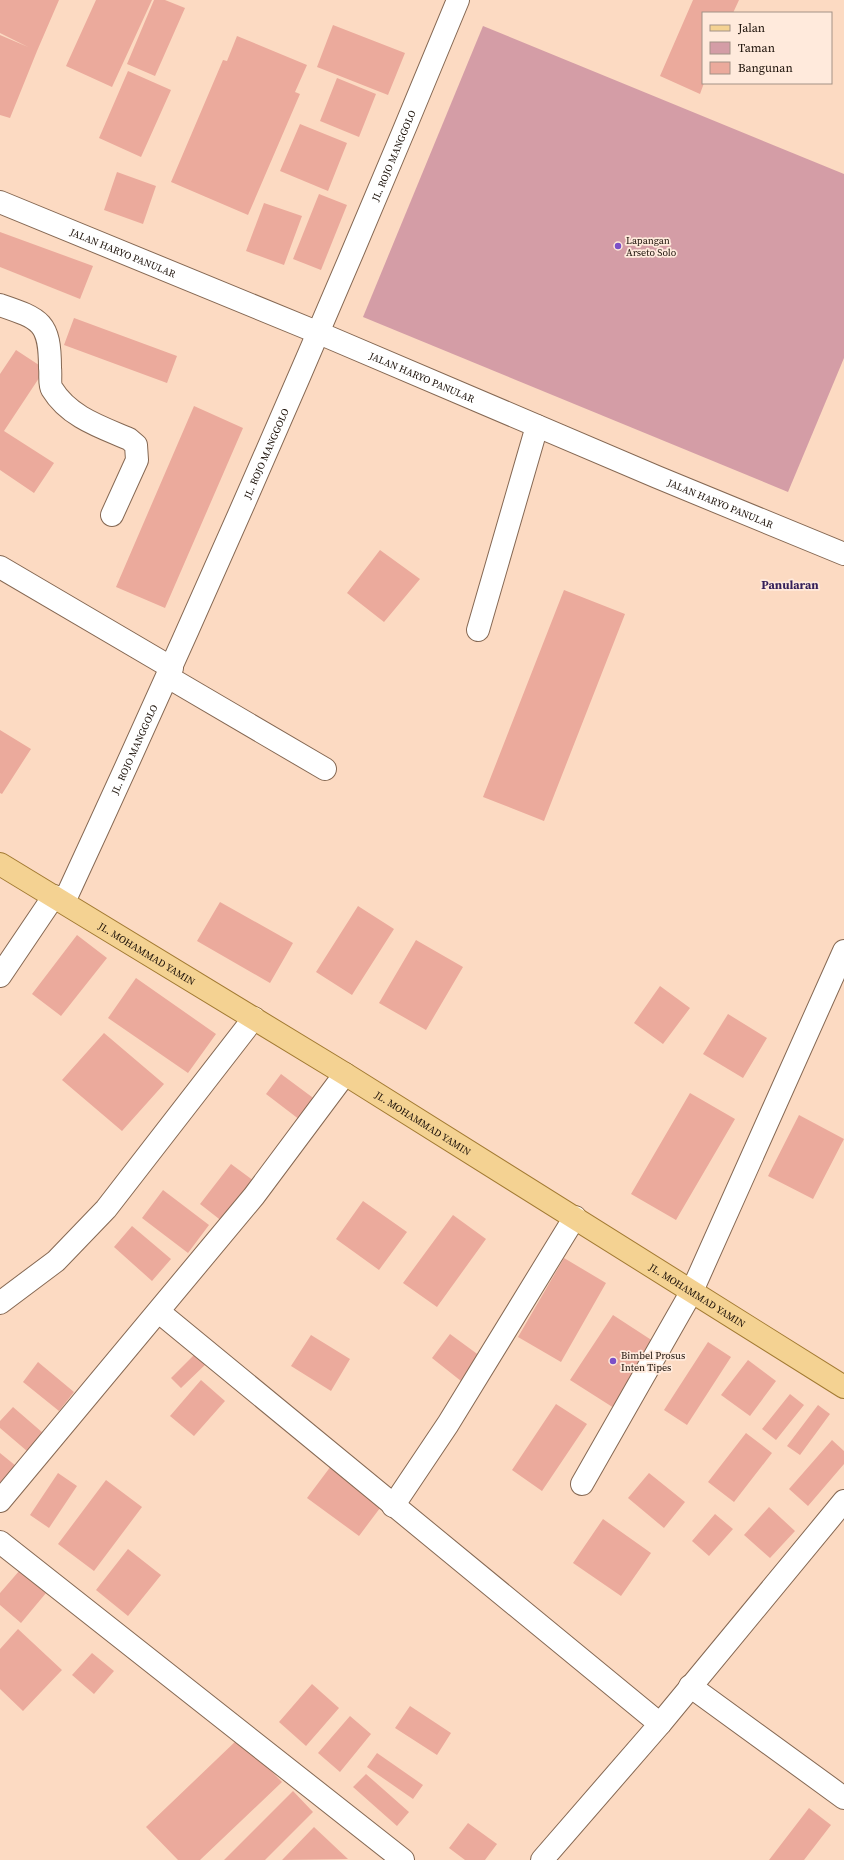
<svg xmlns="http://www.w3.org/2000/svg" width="844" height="1860" viewBox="0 0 844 1860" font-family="'Source Serif 4',serif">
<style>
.green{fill:#d49da6}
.building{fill:#ebaa9c}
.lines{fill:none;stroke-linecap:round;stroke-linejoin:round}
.minor-casing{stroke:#856853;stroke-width:24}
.major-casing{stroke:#a27a32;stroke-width:24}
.minor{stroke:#fff;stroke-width:22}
.major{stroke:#f4d292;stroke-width:22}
.poi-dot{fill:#7c4fc8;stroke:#ffeadc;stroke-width:1.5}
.labels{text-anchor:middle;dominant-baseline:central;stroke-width:3.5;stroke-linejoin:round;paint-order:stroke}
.street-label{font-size:10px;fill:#190e06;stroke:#ffeadc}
.poi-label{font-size:10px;fill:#190e06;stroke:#ffeadc;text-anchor:start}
.quarter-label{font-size:12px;font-weight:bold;fill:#35205a;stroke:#ffeadc}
</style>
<rect width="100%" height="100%" fill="#fcdac2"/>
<path class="green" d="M483 26 844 174V358L788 492 363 317Z"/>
<path class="building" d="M0 0H59L37 51 10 118 0 115V35L28 47 0 33Z
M96 0H152L112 87 66 66Z
M154 0H165L185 8 155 76 127 64Z
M693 0H739L733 13H703L704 83 700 94 660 76Z
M333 25 405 53 388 95 317 67Z
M237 36 307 65 295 92 300 94 248 215 171 182 223 60 227 61Z
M128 71 171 90 141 157 99 138Z
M337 78 376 94 359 137 320 121Z
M300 124 347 143 328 191 280 171Z
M117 172 156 186 143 224 104 210Z
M319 194 347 205 321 270 293 259Z
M264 203 302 216 284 265 246 251Z
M0 232 93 266 80 299 0 267Z
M74 318 177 356 167 383 64 345Z
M16 350 45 369 4 431 54 463 34 493 0 470V374Z
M194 406 243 428 165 608 116 587Z
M380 550 420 579 384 622 347 593Z
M564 590 625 614 544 821 483 797Z
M0 730 31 749 2 794 0 793Z
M220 902 293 943 270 983 197 941Z
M358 906 394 929 352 995 316 972Z
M77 935 107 958 61 1016 32 994Z
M416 940 463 967 426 1030 379 1003Z
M136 978 216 1034 188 1073 108 1018Z
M660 986 690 1008 663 1044 634 1023Z
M728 1014 767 1038 743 1078 703 1054Z
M104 1033 164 1084 122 1131 62 1080Z
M281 1074 316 1100 300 1120 266 1094Z
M690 1093 735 1119 676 1220 631 1194Z
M799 1115 844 1139 813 1199 768 1176Z
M231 1164 254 1181 223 1222 200 1204Z
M163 1190 209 1225 188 1253 142 1218Z
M363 1201 407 1232 379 1270 336 1239Z
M453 1215 486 1239 437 1307 403 1283Z
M132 1226 171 1259 152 1281 114 1247Z
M564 1258 606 1283 561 1362 518 1337Z
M613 1315 656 1343 614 1408 570 1380Z
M450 1334 480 1356 461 1381 432 1358Z
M311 1335 350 1359 331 1391 291 1366Z
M708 1342 731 1357 687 1425 664 1410Z
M196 1353 207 1363 181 1388 171 1378Z
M748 1360 776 1381 750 1416 721 1395Z
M38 1362 74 1392 59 1411 23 1382Z
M201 1380 225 1401 194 1436 170 1416Z
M790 1394 804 1405 776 1440 762 1429Z
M556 1404 587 1424 542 1491 512 1470Z
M818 1405 830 1414 800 1455 787 1446Z
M13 1407 43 1433 27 1451 0 1428V1421Z
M746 1433 772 1453 734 1502 708 1482Z
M832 1440 844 1451V1464L808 1506 789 1489Z
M0 1453 16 1466 0 1485Z
M331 1466 383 1504 359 1536 307 1498Z
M58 1473 77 1486 49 1528 30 1515Z
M649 1473 685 1502 664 1528 628 1498Z
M106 1480 142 1507 94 1571 58 1544Z
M769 1507 795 1531 770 1558 744 1535Z
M715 1514 733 1529 709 1556 692 1541Z
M603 1519 651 1553 621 1596 573 1563Z
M128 1549 161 1575 128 1616 96 1590Z
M20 1570 46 1593 21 1623 0 1605V1593Z
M18 1629 62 1670 23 1711 0 1689V1649Z
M92 1653 114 1671 94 1694 72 1675Z
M312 1684 339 1708 306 1746 279 1722Z
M410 1706 451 1733 437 1755 395 1728Z
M350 1716 371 1734 340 1772 318 1753Z
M239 1738 282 1782 200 1860H178L146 1827Z
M377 1753 423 1785 413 1799 367 1767Z
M366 1774 409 1812 397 1826 353 1787Z
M293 1791 313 1812 265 1860H224Z
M809 1808 831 1825 804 1860H769Z
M468 1823 497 1844 485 1860H465L449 1848Z
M314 1827 348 1859 282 1860Z"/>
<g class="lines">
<g class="minor-casing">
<g id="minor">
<path id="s1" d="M0 202 319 333 657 477 844 554"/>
<path d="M0 305C41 319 50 322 50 368 51 374 49 384 52 389 69 417 101 427 129 439L136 445 137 460 112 515"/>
<path d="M0 567 172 668"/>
<path d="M478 630 537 426"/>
<path d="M168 677 325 769"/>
<path id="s2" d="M64 902C202 604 333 304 458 0"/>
<path d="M0 976 54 896"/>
<path d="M0 1303 56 1261 106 1209 254 1018"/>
<path d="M159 1312 660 1724"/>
<path d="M582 1484 692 1291 844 951"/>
<path d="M0 1501 254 1196 345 1074"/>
<path d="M393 1506 448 1424 575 1217"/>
<path d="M0 1542 403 1860"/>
<path d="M690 1686 844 1798"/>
<path d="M542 1860 660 1724 844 1501"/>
</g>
</g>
<g class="major-casing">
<g id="major">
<path id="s3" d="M0 864 345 1074 844 1387"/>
</g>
</g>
<use href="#minor" class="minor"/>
<use href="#major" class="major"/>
</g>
<g class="poi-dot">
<circle cx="618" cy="246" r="4"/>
<circle cx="613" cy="1361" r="4"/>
</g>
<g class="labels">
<g class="street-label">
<text stroke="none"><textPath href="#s2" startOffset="816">JL. ROJO MANGGOLO</textPath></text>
<text stroke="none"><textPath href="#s1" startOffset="133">JALAN HARYO PANULAR</textPath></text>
<text stroke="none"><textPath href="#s1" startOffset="457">JALAN HARYO PANULAR</textPath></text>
<text stroke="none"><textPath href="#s2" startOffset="492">JL. ROJO MANGGOLO</textPath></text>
<text stroke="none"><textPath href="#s1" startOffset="781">JALAN HARYO PANULAR</textPath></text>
<text stroke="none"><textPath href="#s2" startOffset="168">JL. ROJO MANGGOLO</textPath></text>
<text stroke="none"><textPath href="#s3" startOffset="172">JL. MOHAMMAD YAMIN</textPath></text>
<text stroke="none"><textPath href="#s3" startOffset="496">JL. MOHAMMAD YAMIN</textPath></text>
<text stroke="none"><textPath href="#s3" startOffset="820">JL. MOHAMMAD YAMIN</textPath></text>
</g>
<g class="poi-label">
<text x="626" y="240">Lapangan<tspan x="626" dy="12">Arseto Solo</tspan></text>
<text x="621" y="1355">Bimbel Prosus<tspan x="621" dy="12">Inten Tipes</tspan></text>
</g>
<g class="quarter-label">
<text x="790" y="585">Panularan</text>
</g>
</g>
<rect x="702" y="12" width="130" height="72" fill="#ffeadc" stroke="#a39286"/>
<rect x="710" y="25" width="20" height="6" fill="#f4d292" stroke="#a39286"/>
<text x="738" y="32" font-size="12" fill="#190e06">Jalan</text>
<rect x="710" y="42" width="20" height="12" fill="#d49da6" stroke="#a39286"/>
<text x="738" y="52" font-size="12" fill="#190e06">Taman</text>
<rect x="710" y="62" width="20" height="12" fill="#ebaa9c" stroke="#a39286"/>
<text x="738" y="72" font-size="12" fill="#190e06">Bangunan</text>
</svg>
